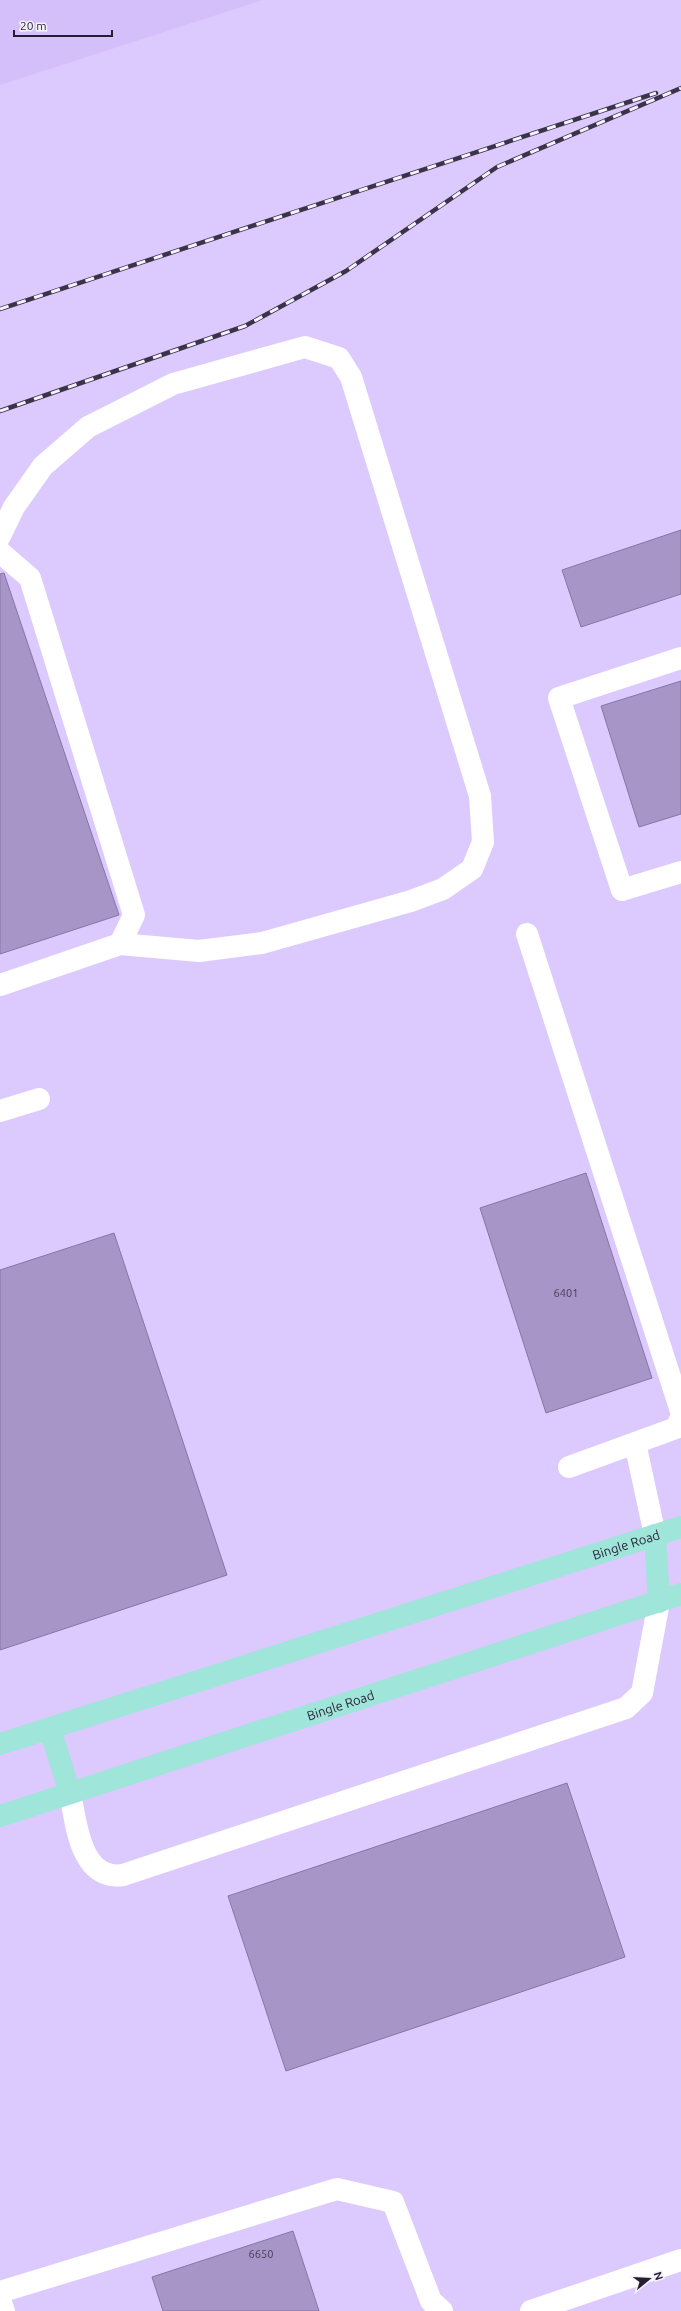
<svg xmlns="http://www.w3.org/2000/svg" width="681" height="2311" viewBox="0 0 681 2311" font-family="Ubuntu,sans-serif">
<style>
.built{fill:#d5bffb}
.building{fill:#a895c7;stroke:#8775a5}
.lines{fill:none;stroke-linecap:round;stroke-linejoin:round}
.minor{stroke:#fff;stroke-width:22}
.major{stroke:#9fe5da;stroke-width:22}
.rail-casing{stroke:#3b334a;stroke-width:4.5}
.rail{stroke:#f6f2fd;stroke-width:3;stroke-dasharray:9;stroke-linecap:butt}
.labels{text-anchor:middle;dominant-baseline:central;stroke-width:4;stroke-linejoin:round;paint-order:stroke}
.number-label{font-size:11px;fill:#463c56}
.street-label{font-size:13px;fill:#251e31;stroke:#f6f2fd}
</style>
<rect width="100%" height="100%" fill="#dcc9fe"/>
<path class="built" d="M0 0H263L0 85Z"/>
<path class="building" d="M681 530V594L581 627 562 570Z
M4 573 119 915 0 954V574Z
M681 681V814L639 827 601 706Z
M586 1173 652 1378 546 1413 480 1208Z
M114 1233 227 1575 0 1650V1270Z
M567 1783 625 1957 286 2071 228 1896Z
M293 2231 319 2311H163L152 2277Z"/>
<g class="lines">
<path class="minor" d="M0 536 14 507 43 466 88 427 173 384 305 347 339 358 351 377 480 796 483 842 472 869 443 889 411 901 262 943 199 951 120 944
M0 552 30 578 134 915 120 944 0 985
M681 658 559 698 622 890 681 872
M527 934 681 1411
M0 1111 39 1099
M635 1443 655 1535
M569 1467 676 1428 681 1418
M70 1793C76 1822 80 1881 123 1875L626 1708 642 1693 659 1602
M0 2292 337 2189 393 2202 431 2301 442 2311
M0 2300 4 2311
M531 2311 681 2260"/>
<g class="major">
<path d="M655 1535 659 1602"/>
<path d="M50 1729 70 1793"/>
<path id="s1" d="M0 1744 681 1527"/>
<path id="s2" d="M0 1816 681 1594"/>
</g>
<g class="rail-casing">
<path id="rail" d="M0 309 656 93
M0 411 245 326 346 271 497 167 681 88"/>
</g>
<use href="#rail" class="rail"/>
</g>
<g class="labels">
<g class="number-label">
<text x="566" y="1293">6401</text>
<text x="261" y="2254">6650</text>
</g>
<g class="street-label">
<text stroke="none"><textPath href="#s1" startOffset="657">Bingle Road</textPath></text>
<text stroke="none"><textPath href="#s2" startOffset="358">Bingle Road</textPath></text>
</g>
</g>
<g transform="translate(649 2279) rotate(72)" stroke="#f6f2fd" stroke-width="3" paint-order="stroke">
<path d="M0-3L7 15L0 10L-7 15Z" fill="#251e31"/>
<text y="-6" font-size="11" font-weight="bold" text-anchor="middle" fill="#251e31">N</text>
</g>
<path d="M14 30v6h98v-6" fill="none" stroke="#251e31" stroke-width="2"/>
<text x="20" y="30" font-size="12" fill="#251e31" stroke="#f6f2fd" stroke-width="3" paint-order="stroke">20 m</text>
</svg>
